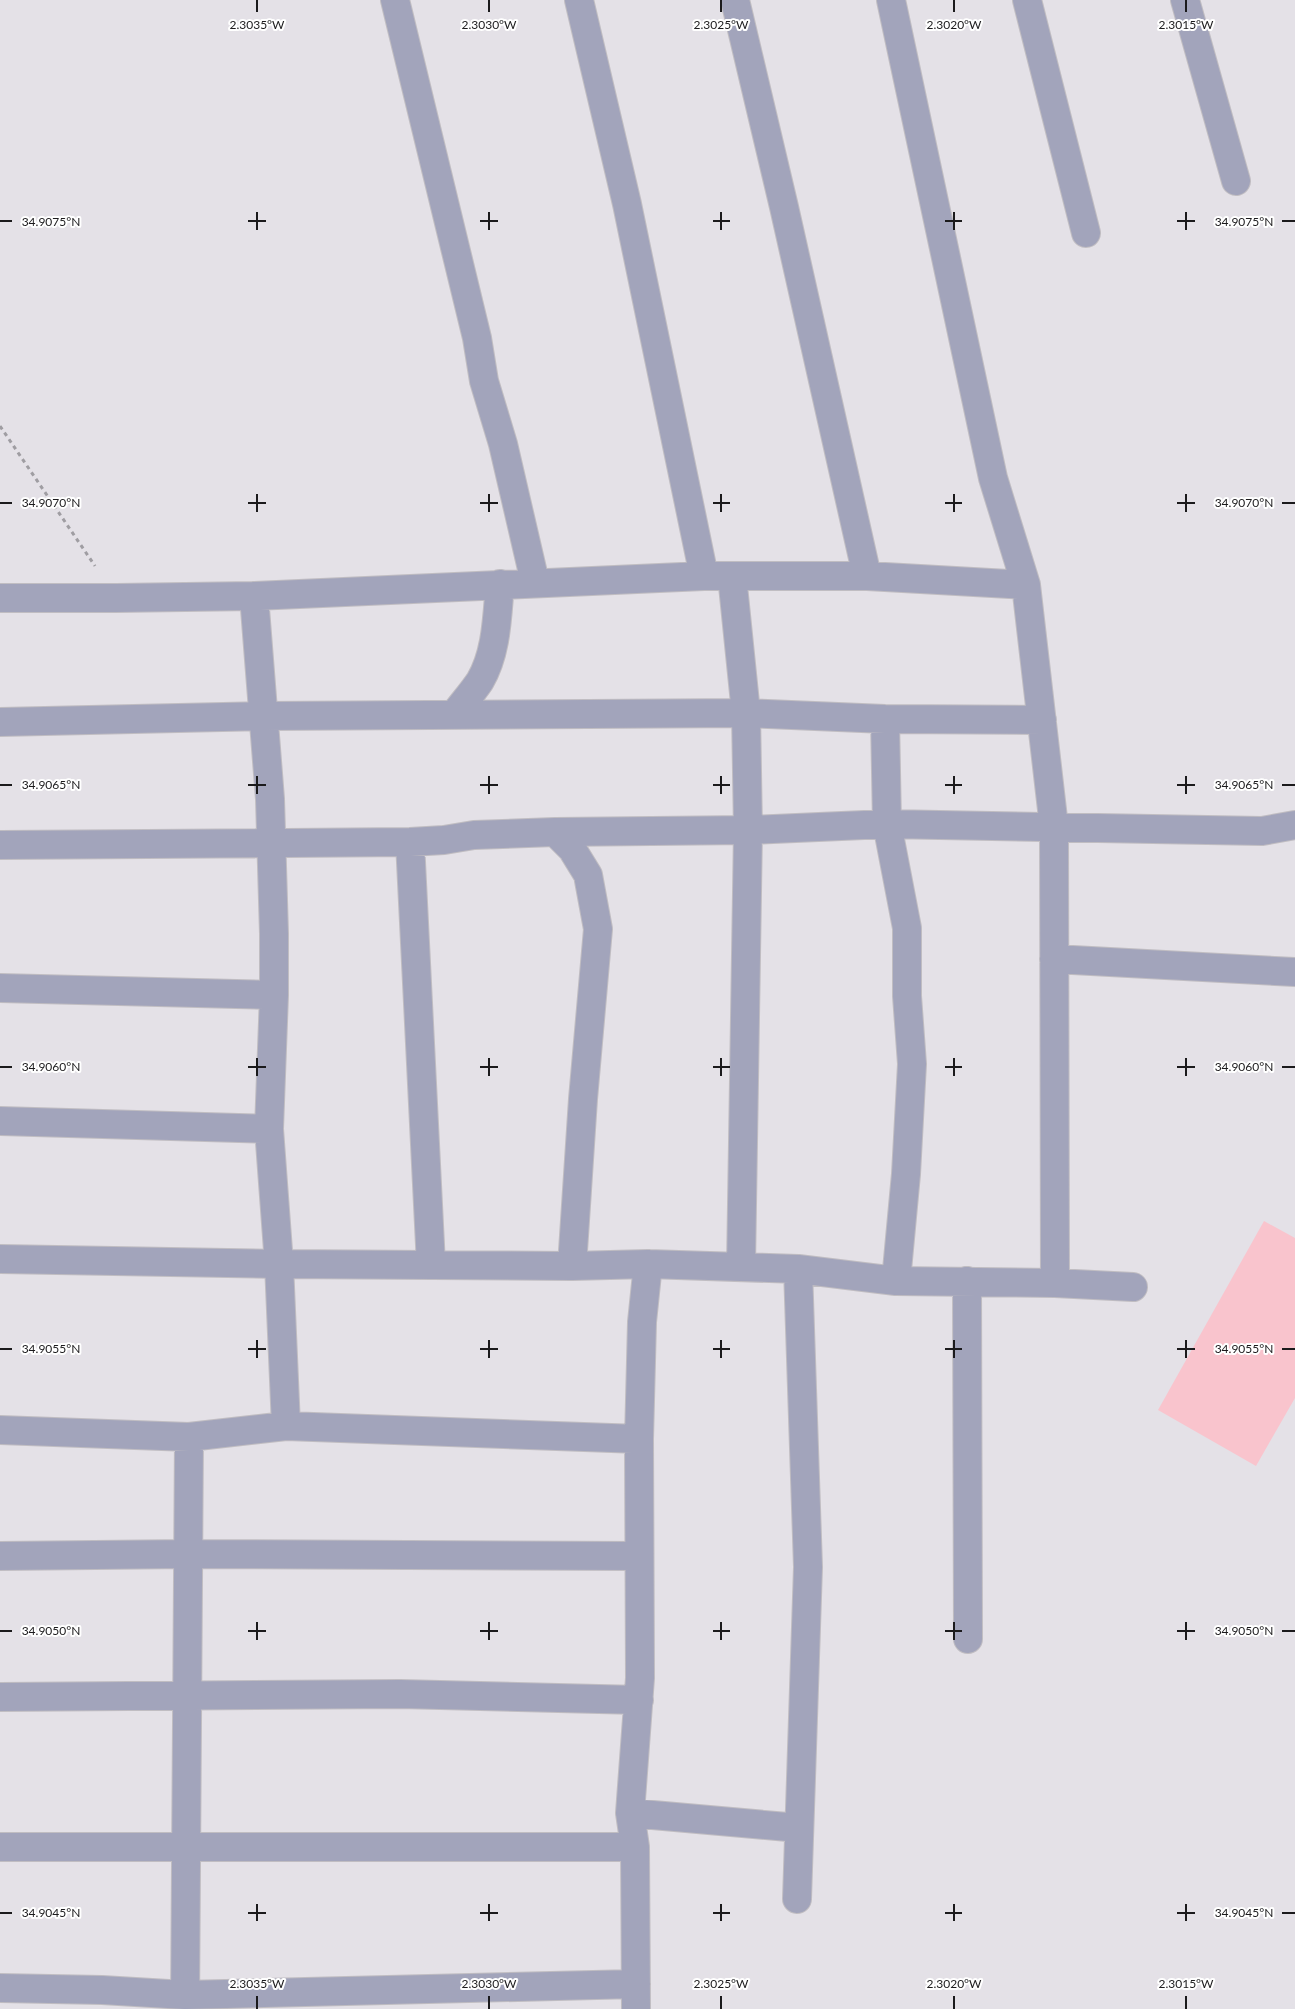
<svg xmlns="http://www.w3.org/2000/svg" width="1295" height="2009" viewBox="0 0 1295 2009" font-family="Lato,sans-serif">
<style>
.pitch{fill:#f9c4cd}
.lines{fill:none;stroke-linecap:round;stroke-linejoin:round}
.street-casing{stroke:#c0bdc2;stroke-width:30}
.path{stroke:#9f9da2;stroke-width:3;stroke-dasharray:4 4;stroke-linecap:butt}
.street{stroke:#a2a4bb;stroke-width:28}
.ticks{fill:none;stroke:#1b1a1c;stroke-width:2}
.ticks-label{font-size:12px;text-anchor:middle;fill:#1b1a1c;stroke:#fff;stroke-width:4;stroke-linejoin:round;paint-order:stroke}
</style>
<rect width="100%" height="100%" fill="#e4e1e7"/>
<path class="pitch" d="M1264 1221 1295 1238V1398L1256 1466 1158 1410Z"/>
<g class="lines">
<g class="street-casing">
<path id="street" d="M395 0 477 338 484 381 503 444 535 582
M579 0 627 204 704 576
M735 0 784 207 867 576
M891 0 993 478 1026 585 1054 827 1055 1283
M1027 0 1086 233
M1185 0 1236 181
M732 576 746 713 748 830 741 1267
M0 598H116L254 596
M454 715C462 704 472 693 480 681 497 652 497 616 500 584
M0 722 265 716 746 713 885 719 1042 720
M555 832 748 830 887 824 1262 831 1295 825
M410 842 431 1265
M0 845 410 842 444 840 474 835 555 832 572 849 588 875 598 929 583 1099 572 1266
M1054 959 1295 972
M0 988 274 995
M0 1121 269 1129
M0 1259 279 1264 572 1266 648 1264 798 1269
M896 1281 1055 1283 1133 1287
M967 1281 968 1639
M0 1430 189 1437 286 1426
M639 1439 286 1426 279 1264 269 1129 274 995V934L270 799 254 596 704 576H867L1026 585
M0 1556 189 1554 638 1556
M0 1697 400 1694 639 1700
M630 1813 799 1828
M0 1847H635
M797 1899 808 1567 798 1269 896 1281 906 1174 912 1064 907 996V928L887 824 885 719
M0 1988 102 1990 185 1995 636 1984
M185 2009 189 1437
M636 2009 635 1847 630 1813 640 1678 639 1439 642 1322 648 1264"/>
</g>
<path class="path" d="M0 426 95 566"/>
<use href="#street" class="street"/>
</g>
<path class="ticks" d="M257 0V12M489 0V12M721 0V12M954 0V12M1186 0V12M257 212V230M489 212V230M721 212V230M954 212V230M1186 212V230M0 221H12M248 221H266M480 221H498M713 221H730M945 221H962M1177 221H1195M1282 221H1295M257 494V512M489 494V512M721 494V512M954 494V512M1186 494V512M0 503H12M248 503H266M480 503H498M713 503H730M945 503H962M1177 503H1195M1282 503H1295M257 776V794M489 776V794M721 776V794M954 776V794M1186 776V794M0 785H12M248 785H266M480 785H498M713 785H730M945 785H962M1177 785H1195M1282 785H1295M257 1058V1076M489 1058V1076M721 1058V1076M954 1058V1076M1186 1058V1076M0 1067H12M248 1067H266M480 1067H498M713 1067H730M945 1067H962M1177 1067H1195M1282 1067H1295M257 1340V1358M489 1340V1358M721 1340V1358M954 1340V1358M1186 1340V1358M0 1349H12M248 1349H266M480 1349H498M713 1349H730M945 1349H962M1177 1349H1195M1282 1349H1295M257 1622V1640M489 1622V1640M721 1622V1640M954 1622V1640M1186 1622V1640M0 1631H12M248 1631H266M480 1631H498M713 1631H730M945 1631H962M1177 1631H1195M1282 1631H1295M257 1904V1921M489 1904V1921M721 1904V1921M954 1904V1921M1186 1904V1921M0 1913H12M248 1913H266M480 1913H498M713 1913H730M945 1913H962M1177 1913H1195M1282 1913H1295M257 1996V2009M489 1996V2009M721 1996V2009M954 1996V2009M1186 1996V2009"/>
<g class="ticks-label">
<text x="257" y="29">2.3035°W</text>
<text x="489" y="29">2.3030°W</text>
<text x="721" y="29">2.3025°W</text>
<text x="954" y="29">2.3020°W</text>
<text x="1186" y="29">2.3015°W</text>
<text x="51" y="226">34.9075°N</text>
<text x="1244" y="226">34.9075°N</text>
<text x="51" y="507">34.9070°N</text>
<text x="1244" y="507">34.9070°N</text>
<text x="51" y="789">34.9065°N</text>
<text x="1244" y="789">34.9065°N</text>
<text x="51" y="1071">34.9060°N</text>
<text x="1244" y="1071">34.9060°N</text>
<text x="51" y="1353">34.9055°N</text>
<text x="1244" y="1353">34.9055°N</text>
<text x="51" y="1635">34.9050°N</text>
<text x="1244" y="1635">34.9050°N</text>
<text x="51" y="1917">34.9045°N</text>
<text x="1244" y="1917">34.9045°N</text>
<text x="257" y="1988">2.3035°W</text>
<text x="489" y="1988">2.3030°W</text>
<text x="721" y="1988">2.3025°W</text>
<text x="954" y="1988">2.3020°W</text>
<text x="1186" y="1988">2.3015°W</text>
</g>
</svg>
